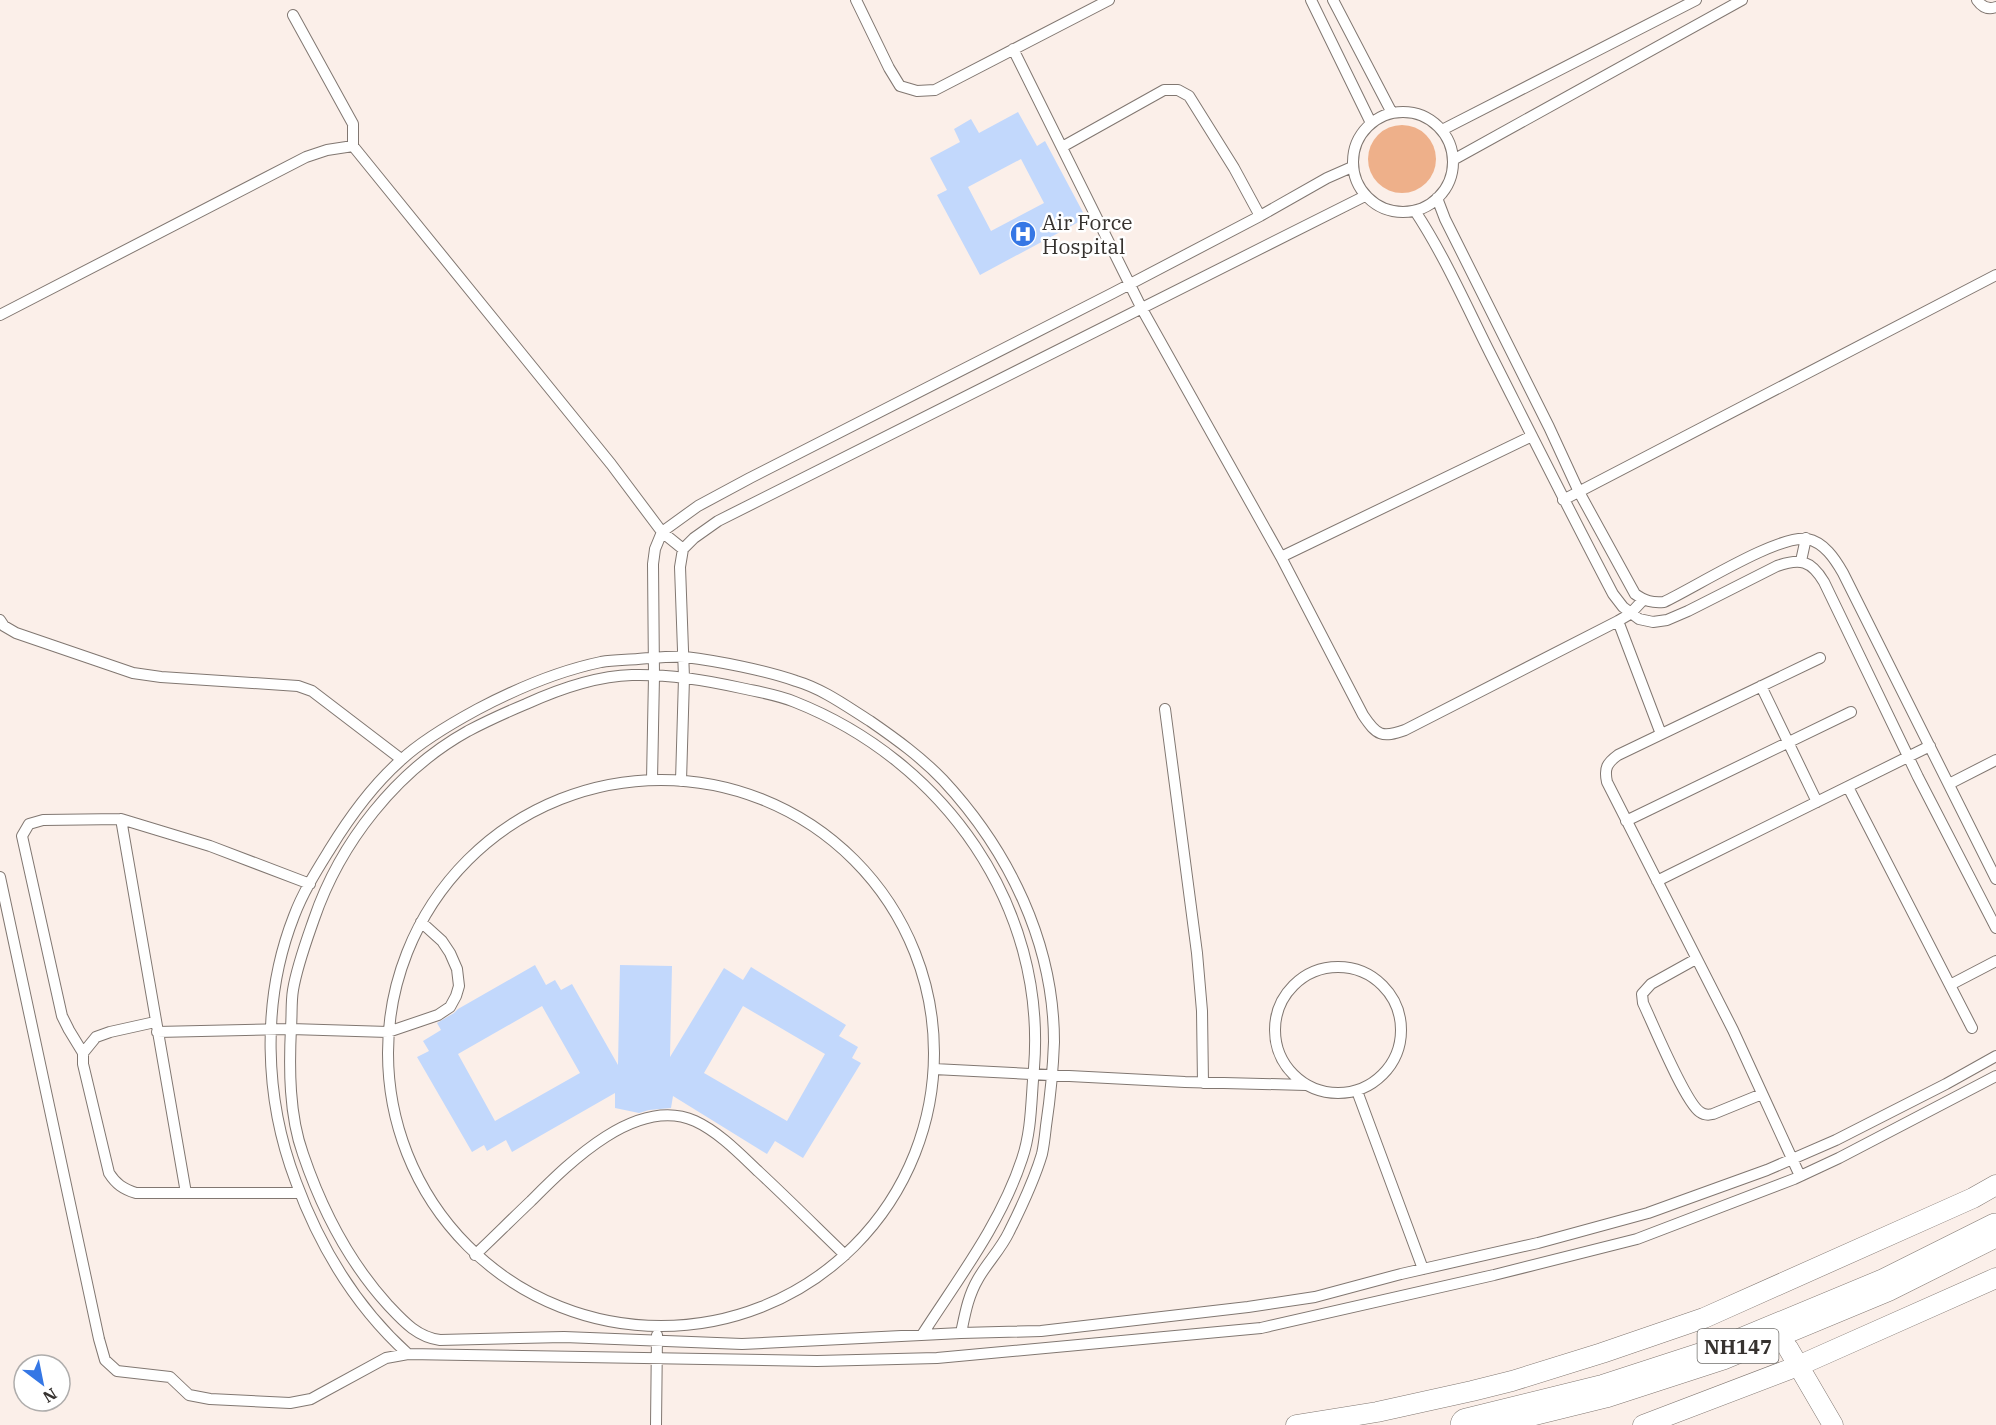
<svg xmlns="http://www.w3.org/2000/svg" width="1996" height="1425" viewBox="0 0 1996 1425" font-family="'IBM Plex Serif',serif">
<style>
.green{fill:#eeb08a}
.building{fill:#c2d8fc;fill-rule:evenodd}
.lines{fill:none;stroke-linecap:round;stroke-linejoin:round}
.service-casing{stroke:#817771;stroke-width:12}
.minor-casing{stroke:#817771;stroke-width:21}
.trunk-casing{stroke:#817771;stroke-width:34}
.service{stroke:#fff;stroke-width:10}
.minor{stroke:#fff;stroke-width:20}
.trunk{stroke:#fff;stroke-width:33}
.labels{text-anchor:middle;dominant-baseline:central;stroke-width:5;stroke-linejoin:round;paint-order:stroke}
.shield{fill:#fff;stroke:#72706d;stroke-width:1.5}
.shield-label{font-size:20px;font-weight:bold;fill:#36322f}
.poi-label{font-size:21px;fill:#36322f;stroke:#fff;text-anchor:start}
</style>
<rect width="100%" height="100%" fill="#fbefe9"/>
<path class="green" d="M1368 159a34 34 0 1 1 68 0a34 34 0 1 1-68 0Z"/>
<path class="building" d="M1018 112 1037 146 1045 141 1086 218 980 275 937 195 947 190 930 158 960 142 954 129 971 119 979 133ZM1021 159 1044 203 991 231 968 187Z
M535 965 546 985 555 980 561 990 572 984 618 1065 620 965 672 966 670 1057 724 968 743 980 751 967 846 1025 839 1036 858 1047 852 1058 861 1063 803 1158 775 1141 767 1154 673 1096 671 1108 649 1110 639 1113 615 1108V1093L512 1152 506 1140 487 1151 484 1145 472 1152 417 1057 429 1051 423 1041 441 1030 437 1023 454 1013 458 1009ZM542 1006 580 1073 495 1121 458 1054ZM743 1006 825 1054 787 1121 704 1073Z"/>
<g class="lines">
<g class="service-casing">
<path id="service" d="M856 0 889 68 900 86 917 91 935 90 1109 0
M1311 0 1371 123
M1333 0 1392 113
M1977 0C1982 7 1988 10 1996 7
M293 15 353 124V146
M1013 49 1142 309 1281 557 1363 715C1377 736 1382 738 1405 730L1618 621 1630 614 1643 600
M1353 162a50 50 0 1 1 100 0a50 50 0 1 1-100 0Z
M1442 130 1696 0
M1062 147 1164 90H1178L1189 96 1234 168 1260 216
M1453 160 1742 0
M1437 198 1445 219 1549 427 1579 492 1635 594C1645 601 1652 603 1664 602 1694 588 1779 534 1807 539 1824 542 1835 559 1843 573L1996 879
M1415 211C1444 255 1466 305 1490 353 1531 434 1571 514 1613 594L1623 607 1639 619 1653 622 1667 620 1688 611 1777 566C1800 558 1811 560 1824 582L1918 777 1996 928
M0 315 306 157 327 150 353 146 611 464 662 532 683 549
M1563 500 1996 275
M1281 557 1532 436
M1801 561 1806 538
M0 620 4 626 16 633 133 673 161 677 298 686 312 691 401 759
M1618 621 1661 734
M1761 686 1817 802
M1165 709 1197 953 1202 1011 1203 1083
M652 780 654 676 653 564 655 549 662 532 698 506 750 478 1113 293 1260 216 1327 178 1352 167
M388 1053a273 273 0 1 1 546 0a273 273 0 1 1-546 0Z
M681 781 684 678 680 567 683 549 694 538 718 521 1365 196
M1949 784 1996 760
M1848 787 1972 1028
M121 819 186 1193
M1626 821 1851 712
M0 877 99 1339 105 1360 117 1371 170 1377 189 1395 210 1399 290 1403 311 1399 320 1394 386 1358 408 1354 817 1361 937 1358 1261 1328 1494 1275 1637 1239 1794 1179 1839 1158 1996 1076
M1657 881 1930 746
M1696 959 1651 984 1642 994 1643 1003C1653 1024 1685 1102 1700 1112 1704 1115 1709 1115 1713 1114L1762 1094
M1275 1030a63 63 0 1 1 126 0a63 63 0 1 1-126 0Z
M1950 985 1996 961
M155 1022 110 1032 96 1037 83 1053V1064L109 1173C116 1184 123 1189 136 1193H300
M157 1032 291 1029 388 1032 438 1015 450 1007 456 996 459 986 457 969 450 953 442 941 421 922
M83 1053 69 1030 62 1016 22 836 29 824 43 820 121 819 210 846 310 884
M934 1069 1185 1082 1306 1085
M1357 1091 1423 1269
M1800 1176 1733 1030 1607 782C1604 768 1607 763 1618 755L1820 658
M475 1255C494 1237 512 1219 531 1201 568 1164 636 1095 695 1121 719 1132 740 1154 759 1172 788 1199 816 1227 845 1255
M922 1335C958 1279 1001 1223 1022 1159 1032 1130 1031 1098 1034 1068 1047 906 944 761 795 702 778 695 759 692 741 688 706 680 668 674 632 675 596 676 559 689 526 704 507 712 487 721 468 731 396 771 340 843 314 919 306 942 297 966 293 990 291 1002 292 1015 291 1027 289 1068 289 1115 303 1154 322 1210 348 1261 388 1305 403 1321 417 1337 440 1340L564 1337 742 1344 961 1333 1041 1331 1248 1307 1315 1297 1401 1274 1538 1243 1648 1213 1767 1170 1836 1140 1946 1084 1996 1056
M408 1354C356 1307 320 1247 296 1182 264 1098 261 1000 294 916 303 892 317 870 330 849 349 818 372 786 400 761 419 743 454 722 478 709 516 689 558 671 601 662 613 660 626 660 638 659 654 658 670 656 685 657 718 661 764 670 796 681 823 689 846 706 870 721 896 739 921 757 943 780 1009 851 1054 943 1054 1042 1053 1070 1050 1099 1046 1126 1045 1135 1044 1145 1042 1154 1034 1181 1021 1208 1009 1232 1001 1249 987 1263 978 1279 968 1296 965 1314 961 1333
M656 1425 657 1335"/>
</g>
<g class="minor-casing">
<path id="minor" d="M1788 1348 1833 1425
M1296 1425 1377 1412 1472 1391 1512 1381 1602 1353 1704 1318 1973 1198 1996 1185
M1643 1425 1798 1366 1996 1278"/>
</g>
<g class="trunk-casing">
<path id="trunk" d="M1467 1425 1605 1391 1722 1353 1886 1285 1996 1230"/>
</g>
<use href="#service" class="service"/>
<use href="#minor" class="minor"/>
<use href="#trunk" class="trunk"/>
</g>
<defs>
<g id="hospital-disc" transform="scale(1.35)"><circle r="9.5" fill="#3577e5" stroke="#fff"/><path d="M-5-5h3v3.5h4V-5h3V5h-3V1.5h-4V5h-3Z" fill="#fff"/></g>
</defs>
<g fill-rule="evenodd">
<use href="#hospital-disc" x="1023" y="234"/>
</g>
<g class="labels">
<rect class="shield" x="1697.5" y="1329" width="81" height="34" rx="4.5"/>
<g class="shield-label">
<text x="1738" y="1346">NH147</text>
</g>
<g class="poi-label">
<text x="1042" y="222">Air Force<tspan x="1042" dy="24">Hospital</tspan></text>
</g>
</g>
<g transform="translate(42 1383) rotate(148)"><circle r="28" fill="#ffffff" stroke="#afadac" stroke-width="1.5"/>
<path d="M0-4.5L10 22L0 15L-10 22Z" fill="#3577e5"/>
<text y="-9" font-size="16" font-weight="bold" text-anchor="middle" fill="#36322f">N</text>
</g>
</svg>
